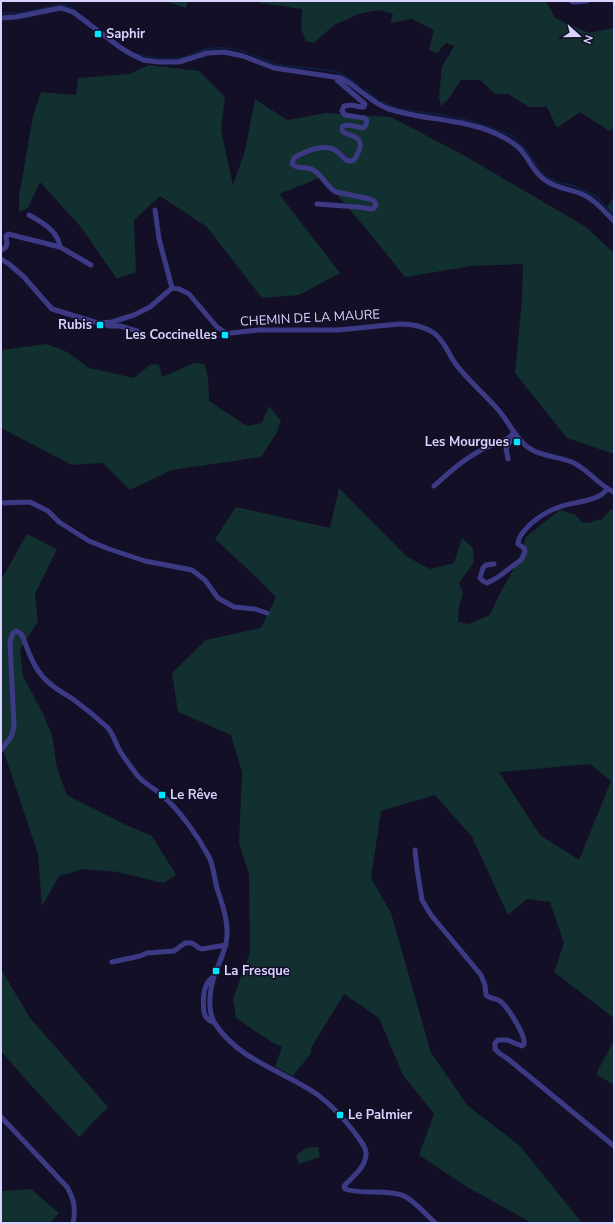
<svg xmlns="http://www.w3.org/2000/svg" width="615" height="1224" viewBox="0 0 615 1224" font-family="'Nunito Sans',sans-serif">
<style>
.green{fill:#12302f;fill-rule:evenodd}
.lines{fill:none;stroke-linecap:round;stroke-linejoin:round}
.stream{stroke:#0c2248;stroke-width:1.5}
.street{stroke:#3d3a85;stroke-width:5}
.poi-dot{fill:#00e5ff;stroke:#130f26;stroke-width:1.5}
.labels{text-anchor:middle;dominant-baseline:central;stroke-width:3;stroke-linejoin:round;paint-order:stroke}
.poi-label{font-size:13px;font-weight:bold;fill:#d9d4ff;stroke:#130f26;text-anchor:start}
.street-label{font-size:13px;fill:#d9d4ff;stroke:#130f26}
</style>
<rect width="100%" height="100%" fill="#130f26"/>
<path class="green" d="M165 1H188L186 8Z
M261 1H546L555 18 589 33 614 28V127L609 131 580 112 557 128 547 107H529L508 94H495L480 80H461L450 97 441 106 439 97 442 67 454 46 446 43 437 53 429 50 434 30 412 19 390 23 393 14 379 10 359 14 334 25 314 43 306 41 301 29 302 9 260 3Z
M149 65 199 71 225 97 221 130 233 185 245 151 255 99 287 120 326 113 391 117 465 156 586 227 614 253V454L567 438 515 373 522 299 523 264 471 266 405 277 372 236 322 177 279 194 340 273 299 295 262 298 207 227 160 196 134 220 136 272 117 279 80 226 40 182 28 208 19 212V197L33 116 41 92 76 95 78 78 129 74Z
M614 197V215L607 207Z
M47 344 67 352 89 368 134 378 151 364 159 365 162 377 195 363 204 364 208 377 209 401 247 426 262 423 269 406 281 421 276 434 261 457 172 470 130 490 103 463 72 465 1 428V350Z
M339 488 406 556 430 569 454 563 462 538 473 548 474 562 459 583 463 594 459 606 458 622 469 624 490 615 498 597 518 561 526 537 560 510 574 514 582 522 587 523 602 519 611 509 614 512V1018L554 972 564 943 550 902 527 899 508 915 472 837 435 795 381 811 371 878 391 913 431 1053 468 1106 520 1146 582 1223H532L467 1187 419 1155 434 1114 403 1075 379 1018 344 994 311 1048V1053L293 1076 275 1067 282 1047 273 1043 236 1018 233 999 250 953 249 873 239 844 242 772 231 735 178 712 172 673 206 640 261 628 276 597 257 578 215 539 236 507 330 528ZM590 764 611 781 579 860 540 835 499 772Z
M27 534 57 549 35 594 38 621 20 649 23 676 43 714 52 735 57 768 67 795 124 824 152 836 176 875 163 883 118 872 84 869 59 876 42 906 38 854 3 749 1 750V580Z
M1 969 30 1018 108 1107 79 1137 28 1082 1 1051Z
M614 1040V1085L596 1074Z
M318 1147 320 1157 299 1164 296 1155 307 1148Z
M31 1189 59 1213 50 1223H1V1191Z"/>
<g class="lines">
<path class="stream" d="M1 13H22L58 5H65L72 8 91 22
M137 54C151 58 165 60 180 58 187 57 193 53 200 51 215 46 234 47 248 53
M252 54 274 64 285 66 327 70 338 72 359 85
M365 89 377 99
M382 102 399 109 442 115 471 121 505 133 512 136 525 149 540 171 545 176 555 181 574 186 597 197 614 216"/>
<path class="street" d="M571 1 573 2 587 1
M1 18 16 17 61 8 73 12 121 48 131 54 143 60 159 62H179L207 53 224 52 243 56 274 68 341 78C357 86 373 104 389 109 425 121 466 118 501 136 509 140 519 146 524 154 531 163 535 174 545 180 555 188 570 189 582 194 595 200 603 210 614 221
M317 204 358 207 372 209 374 208 376 205 374 201 370 199 336 192C326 187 323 175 313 170 307 166 297 170 292 164L294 158 297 156C307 151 318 146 330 148 342 151 344 165 354 160 375 128 335 140 343 126L349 125 363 128 366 125 367 120 364 118 345 115 342 111 344 106 351 105 361 107H364L365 104 337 80V77
M155 210 159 239 172 288
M29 215C42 222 58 231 60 247
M1 250 6 247 7 243 6 236 8 234 60 247 91 265
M1 259 9 264 23 276 52 309 98 323 112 322 134 315 150 307 172 288 179 289 189 294 217 327 226 333H231L259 330H338L399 324C410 324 424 326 434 333 444 340 448 353 455 363 468 381 486 395 500 412 509 423 514 435 524 444 536 456 556 456 572 462 588 469 598 485 614 492
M105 324 109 326H120L137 331
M508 459 506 448 509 443 516 436
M434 486C451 471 468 455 490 446 500 441 506 443 513 433
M1 503 30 502 48 511 59 522 89 541 109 549 145 561 192 570 205 580 218 598 234 607 255 609 267 613
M494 564 486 565 483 568 480 578 483 581 487 583 493 580 501 575 522 559 525 552 524 548 518 544C518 538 521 535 524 531 534 519 547 511 562 506 575 502 600 501 607 489
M1 750 11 737 14 727 10 642 13 633 16 631 20 633 22 635C28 650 33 667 45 679 53 688 64 693 74 700 85 708 96 717 107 727 114 734 115 743 120 751 125 759 131 767 137 775 143 783 154 788 162 795 180 811 198 836 209 857 214 867 214 878 217 888 222 904 228 919 227 936 226 950 220 961 215 973 210 988 206 1012 216 1025 240 1061 284 1071 318 1095 333 1106 344 1119 355 1133 359 1139 367 1147 366 1155 365 1167 354 1176 346 1184L344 1186 345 1189C361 1195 389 1189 404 1196 413 1200 427 1215 435 1223
M415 850 417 869 422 900 431 915 481 975 485 985 486 995C490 999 496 998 500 1001 508 1007 526 1036 524 1044L522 1046 507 1040H498L495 1043V1049L499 1053 508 1059 614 1146
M112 962 140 956 147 953 174 951 185 943H192L199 948 202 949 226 945
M214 1023C211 1021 208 1020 206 1017 202 1012 203 992 206 986 208 981 210 979 214 976
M1 1117 67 1187C74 1199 76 1209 73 1223"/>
</g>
<g class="poi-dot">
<rect x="94" y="30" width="8" height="8" rx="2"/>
<rect x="96" y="321" width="8" height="8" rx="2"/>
<rect x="221" y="331" width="8" height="8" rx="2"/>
<rect x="513" y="438" width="8" height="8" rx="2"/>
<rect x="158" y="791" width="8" height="8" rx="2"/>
<rect x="212" y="967" width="8" height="8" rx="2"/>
<rect x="336" y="1111" width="8" height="8" rx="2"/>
</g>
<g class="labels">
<g class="poi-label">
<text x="106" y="34">Saphir</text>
<text x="92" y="325" text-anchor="end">Rubis</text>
<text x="217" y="335" text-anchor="end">Les Coccinelles</text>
<text x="509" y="442" text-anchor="end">Les Mourgues</text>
<text x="170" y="795">Le Rêve</text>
<text x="224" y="971">La Fresque</text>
<text x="348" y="1115">Le Palmier</text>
</g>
<g class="street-label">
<text transform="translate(310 318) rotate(-3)">CHEMIN DE LA MAURE</text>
</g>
</g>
<rect width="615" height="1224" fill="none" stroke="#d9d4ff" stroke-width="4"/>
<g transform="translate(579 36) rotate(111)" stroke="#130f26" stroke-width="3" paint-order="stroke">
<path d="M0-3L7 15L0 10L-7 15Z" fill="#d9d4ff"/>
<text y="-6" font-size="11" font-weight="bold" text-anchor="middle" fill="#d9d4ff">N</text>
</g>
</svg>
